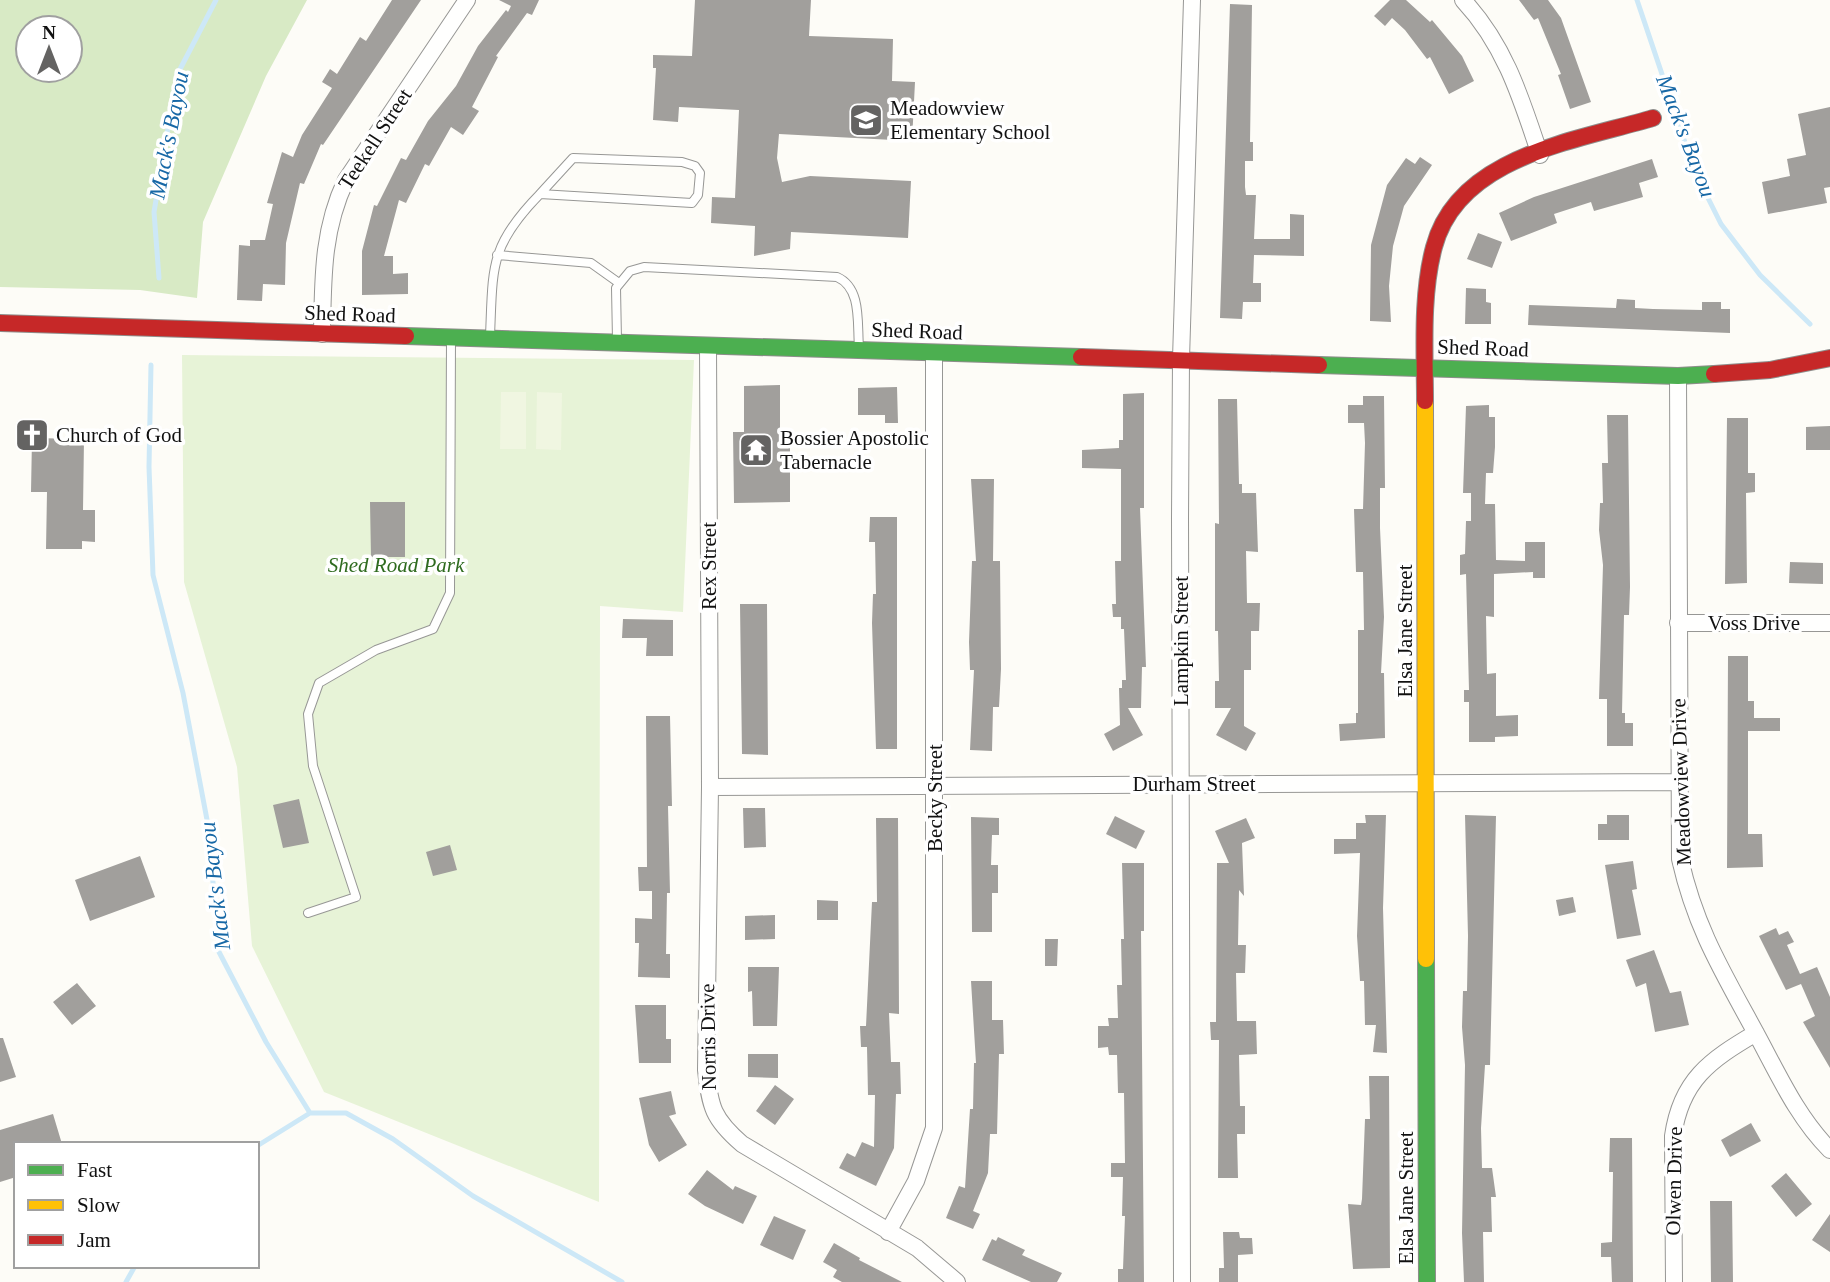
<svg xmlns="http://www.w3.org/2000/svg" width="1830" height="1282" viewBox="0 0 1830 1282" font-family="Georgia,serif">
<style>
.green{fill:#e7f3d7}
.forest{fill:#d8eac5;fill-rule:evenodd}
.pitch{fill:#f0f6e1}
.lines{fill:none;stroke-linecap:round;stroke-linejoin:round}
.stream{stroke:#cde8f7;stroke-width:5}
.building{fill:#a19f9c}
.lane-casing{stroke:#979795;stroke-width:10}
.street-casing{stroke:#979795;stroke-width:18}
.fast-casing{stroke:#8e8d8b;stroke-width:18}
.slow-casing{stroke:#8e8d8b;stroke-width:18}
.jam-casing{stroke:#8e8d8b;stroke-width:18}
.lane{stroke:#fffffe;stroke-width:8}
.street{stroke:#fffffe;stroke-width:16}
.fast{stroke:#4caf50;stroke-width:16}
.slow{stroke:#ffc107;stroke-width:16}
.jam{stroke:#c62828;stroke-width:16}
.labels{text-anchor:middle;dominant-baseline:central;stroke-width:7;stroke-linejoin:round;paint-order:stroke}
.poi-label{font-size:21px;fill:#111;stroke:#fff;text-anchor:start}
.street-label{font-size:21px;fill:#111;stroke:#fff}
.park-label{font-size:21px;font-style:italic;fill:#2f6b1f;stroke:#fff}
.water-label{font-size:23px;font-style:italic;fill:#1768a6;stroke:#fff}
</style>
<rect width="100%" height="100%" fill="#fdfcf7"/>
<path class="green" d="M182 355 694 360 683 612 600 606 599 1202 324 1092 252 946 237 767 184 582Z"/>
<path class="forest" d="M0 0H307L266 76 203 222 197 298 140 290 0 287ZM28 28H70V70H28Z"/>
<path class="pitch" d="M501 392H526V449H500Z
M537 392 562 393 561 450 536 449Z"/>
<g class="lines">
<path class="stream" d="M1637 0 1695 172 1721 224 1760 275 1810 324
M159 278 154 212 177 75 216 0
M151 365 149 467 153 575 183 693 208 825 219 952 266 1042 310 1113H346L393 1139 473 1196 622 1282
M257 1146 310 1113
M126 1282 135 1266"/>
</g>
<path class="building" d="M392 0H421L323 145 321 144 304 184 300 183 286 243 285 285 263 284 262 301 237 300 239 245 250 246V240H265L273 204 267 203 282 152 293 157 302 135 332 88 322 82 330 69 337 74 360 37 366 41Z
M499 0H539L532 15 527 13 496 56 498 57 472 107 479 111 463 135 451 127 429 166 425 164 406 203 399 200 384 256H393V274L408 273V294L362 295V251L374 205 377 206 401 158 406 160 428 121 456 86 478 46 506 10 508 12 511 6Z
M695 0H811L809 36 893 39 892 81 915 82 912 141 779 134 777 158 782 182 810 176 911 181 908 238 791 232 790 249 754 256 755 226 711 223 712 197 735 198 739 110 679 107 678 122 653 120 656 68H653V55L692 56Z
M1390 0H1406L1430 22 1432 20 1462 56 1474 81 1449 94 1430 57 1427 59 1405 30 1392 18 1385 26 1374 16Z
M1519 0H1548L1561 18 1591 102 1570 109 1558 75 1561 74 1538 18 1534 20Z
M1230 4 1252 5 1250 142H1253V161H1245V187L1246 195H1256L1254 239H1290V214L1304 215V256L1254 255 1253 283H1261V302H1243L1242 319 1220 318Z
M1830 107V187L1824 188 1827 203 1768 214 1762 182 1790 176 1787 159 1806 155 1798 114Z
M1420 157 1432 165 1404 206 1393 246 1389 286 1391 322 1370 321 1371 245 1387 185 1406 158 1415 164Z
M1652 159 1658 177 1639 183 1643 197 1594 211 1591 202 1554 214 1557 223 1511 241 1499 213 1534 197Z
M1478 233 1502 242 1492 268 1467 259Z
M1466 288 1486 289V302L1491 303V324H1465Z
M1617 299 1635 300V308L1653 309 1702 310V302H1721V309H1730V333L1528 325 1529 305 1616 308Z
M780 385V431H790V502L734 503 733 432H744V386Z
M897 387 898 423H885V415H858V388Z
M1144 393V508H1140L1146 667H1142L1141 708H1128L1143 735 1113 751 1104 734 1120 725 1119 688H1122V680H1126L1124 629H1121V617H1113L1112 604H1116L1115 561H1121V469L1082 468V450L1119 448V440H1123V394Z
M1363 396H1384L1385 488H1380V528L1384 617 1381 673H1384L1385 738 1340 741 1339 724 1356 723V713H1358V630H1364L1363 572H1356L1354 509H1363L1365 443 1364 423H1348V405H1363Z
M1218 399H1237L1239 484H1242V493H1256L1258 552 1246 551 1247 603H1260L1259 631H1251V670H1244V726L1256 733 1246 751 1216 735 1231 708H1215V681H1219L1218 631H1215V523L1219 524Z
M1489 405V417H1495V447L1493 473H1486L1485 504H1495L1496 560 1525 561V542H1545V578H1533V572L1494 574V617L1486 616 1487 674 1496 673V716L1518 715V736L1495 737V742H1469V702H1464V690H1469L1466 574 1460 575V555L1465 554 1466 521H1471V493H1463L1466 406Z
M1607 415H1628L1630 587 1629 615H1624L1622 713H1625V723H1633V746H1607V699H1599L1603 565 1599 530 1600 503H1603L1602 463H1608Z
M1727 418H1748V473H1755V492L1746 493 1747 583 1725 584Z
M1830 426V450H1806V427Z
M32 438 84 439 83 510H95V542L82 541V549H46L47 492H31Z
M971 479H994L993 561H1000L1001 669 999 707H993L992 751 970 750 974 670H970L969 642 972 561H976Z
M370 502H405V557H371Z
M870 517H897V749H876L872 623 873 594H876L875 542H869Z
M1790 562 1823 563V584L1789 583Z
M740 604H767L768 755 742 754Z
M623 619 673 620V656H646L647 638H622Z
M1728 656H1748V701H1754V718H1780V731H1748V834H1762L1763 867 1727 868Z
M646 716H670L672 806H668L670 893H667L666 954H670V978L638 977 639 943H635V918L652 919V891H639L638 867H647Z
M299 799 309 843 283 848 273 805Z
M743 808H765L766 847 744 848Z
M1365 815H1386L1383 908 1387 1053 1373 1052 1376 1025H1365L1364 981H1360L1357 936 1360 853 1334 854V839H1356V823H1366Z
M1465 815 1496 816 1490 1065H1485L1481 1128 1482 1168H1492L1496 1197H1491L1492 1232H1483L1484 1282H1464L1462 1233 1465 1065 1462 1027 1463 991H1467L1468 936Z
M1607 815H1629V840H1598V824H1607Z
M1115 816 1145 831 1136 849 1106 834Z
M971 817 999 818V835H992L991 865H998V893H992V932H972Z
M876 818H898L899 1014 889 1013 891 1062H900L901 1094H896L894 1148 876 1186 839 1168 847 1153 855 1157 862 1142 874 1147 875 1095H868L867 1047H861L860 1026H866L872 902H877Z
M1246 818 1255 838 1242 843 1244 896 1239 890 1238 945H1246L1245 973H1236L1237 1021H1256L1257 1054 1239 1055 1240 1106H1245V1134H1237L1238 1178H1218L1219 1040H1211L1210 1022H1216L1217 863H1229L1215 831Z
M450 845 457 870 433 876 426 852Z
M140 856 155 897 90 921 75 880Z
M1633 861 1637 889 1632 890 1641 935 1617 939 1605 865Z
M1122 863H1144V931H1141L1144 1282H1118V1269H1123L1125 1216H1122L1123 1177H1111V1163H1125L1124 1093H1118L1117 1055H1109L1108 1047 1098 1048V1026H1109L1108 1018H1118L1117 985H1122L1121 939H1124Z
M1573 897 1576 912 1559 916 1556 900Z
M817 900 838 901V920H817Z
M775 915V939L745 940V916Z
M1776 928 1779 935 1788 931 1794 942 1787 945 1800 974 1817 967 1830 997V1068L1803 1022 1815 1016 1801 984 1786 990 1759 936Z
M1045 939H1058L1057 966H1045Z
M1654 950 1670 993 1681 991 1689 1025 1655 1032 1646 983 1636 987 1626 960Z
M748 967H779L777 1026H753L752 991 748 992Z
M971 981H992V1020H1003L1004 1054H999L997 1134H990L988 1173 973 1211 980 1214 973 1229 946 1218 959 1186 965 1188 970 1109H973L974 1063H976Z
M77 983 96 1006 72 1025 53 1002Z
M635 1005H666V1039H671V1063H639Z
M0 1038H3L16 1077 0 1082Z
M748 1054H778V1078L748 1077Z
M1369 1076H1389L1390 1268 1353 1269 1348 1204 1361 1205 1362 1199 1365 1119H1370Z
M775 1085 794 1099 775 1125 756 1111Z
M671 1091 676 1114 669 1116 687 1145 659 1162 649 1145 639 1098Z
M53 1114 62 1144H16V1177L0 1182V1130Z
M1751 1123 1761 1141 1730 1157 1721 1140Z
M1610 1138H1632L1633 1282H1612L1611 1257H1601V1243L1612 1242 1613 1172H1609Z
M707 1170 733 1190 735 1186 757 1196 743 1224 705 1206 688 1194Z
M1786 1173 1812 1204 1796 1217 1771 1186Z
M1710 1201H1732L1733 1282H1711Z
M1830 1214V1252L1812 1240Z
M774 1216 806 1230 793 1260 760 1245Z
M1223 1232H1239L1240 1238H1252L1253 1254 1238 1255V1282H1219V1268H1224Z
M998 1237 1025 1250 1022 1255 1062 1273 1057 1282H1031L982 1260 992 1239 996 1241Z
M834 1243 860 1258 859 1260 902 1282H842L833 1277 837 1270 823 1262Z"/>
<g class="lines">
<g class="lane-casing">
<path id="lane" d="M497 255 591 263 619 283
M490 336C493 267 489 246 540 194L692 203 698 195 700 173 695 166 682 162 573 158 540 194
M617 340 616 288 630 271 644 267 837 277C862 288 857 323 859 347
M308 913 356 897 313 766 308 714 319 683 376 650 433 629 450 593 451 338"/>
</g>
<g class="street-casing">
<path id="street" d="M1463 0C1505 45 1521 98 1540 155
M322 334C323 280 322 230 346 180L467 0
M708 346 710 787 706 1070C710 1107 713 1119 742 1144L917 1248 957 1282
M1678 376 1680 859C1696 930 1724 974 1758 1037 1779 1076 1798 1118 1830 1150
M1678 623H1830
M710 787 1678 782
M888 1232 916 1181 934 1128V353
M1182 1282 1180 519 1181 359 1192 0
M1674 1282 1673 1136C1681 1080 1710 1060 1756 1033"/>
</g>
<g class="fast-casing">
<path id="fast" d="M406 336 1081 357
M1319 365 1678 376 1714 374
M1426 959 1427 1282"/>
</g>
<g class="slow-casing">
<path id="slow" d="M1425 401 1426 959"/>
</g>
<g class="jam-casing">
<path id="jam" d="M0 323 406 336
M1081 357 1319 365
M1714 374 1770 370 1830 358
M1425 401C1425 352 1421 295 1434 247 1458 156 1576 141 1653 118"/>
</g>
<use href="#lane" class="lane"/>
<use href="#street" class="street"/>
<use href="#fast" class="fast"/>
<use href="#slow" class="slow"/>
<use href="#jam" class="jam"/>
</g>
<defs>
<g id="school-square" transform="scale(1.75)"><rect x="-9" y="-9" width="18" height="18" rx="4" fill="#646362" stroke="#fff"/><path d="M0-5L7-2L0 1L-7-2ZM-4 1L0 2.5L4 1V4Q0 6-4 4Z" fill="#fff"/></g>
<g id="church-square" transform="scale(1.75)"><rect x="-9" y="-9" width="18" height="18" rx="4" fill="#646362" stroke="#fff"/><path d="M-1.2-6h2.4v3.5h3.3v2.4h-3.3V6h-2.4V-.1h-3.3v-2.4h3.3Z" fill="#fff"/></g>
<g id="temple-square" transform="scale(1.75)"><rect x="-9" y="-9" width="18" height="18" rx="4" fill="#646362" stroke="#fff"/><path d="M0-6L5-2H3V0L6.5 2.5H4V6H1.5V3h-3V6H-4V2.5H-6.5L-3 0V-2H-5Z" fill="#fff"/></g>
</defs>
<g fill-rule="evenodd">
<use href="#school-square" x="866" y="120"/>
<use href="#church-square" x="32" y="435"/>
<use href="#temple-square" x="756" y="450"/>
</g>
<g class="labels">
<g class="poi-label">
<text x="890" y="108">Meadowview<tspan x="890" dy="24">Elementary School</tspan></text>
<text x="56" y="435">Church of God</text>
<text x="780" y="438">Bossier Apostolic<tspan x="780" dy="24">Tabernacle</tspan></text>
</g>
<g class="street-label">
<text transform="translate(375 139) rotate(-57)">Teekell Street</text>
<text transform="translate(350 314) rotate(2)">Shed Road</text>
<text transform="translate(917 331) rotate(2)">Shed Road</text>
<text transform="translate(1483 348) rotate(2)">Shed Road</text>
<text transform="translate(709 566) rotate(-90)">Rex Street</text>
<text x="1754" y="623">Voss Drive</text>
<text transform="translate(1405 631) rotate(-90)">Elsa Jane Street</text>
<text transform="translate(1181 641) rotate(-90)">Lampkin Street</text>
<text transform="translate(1681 782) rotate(-92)">Meadowview Drive</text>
<text x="1194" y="784">Durham Street</text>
<text transform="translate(935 798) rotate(-90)">Becky Street</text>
<text transform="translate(708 1037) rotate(-91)">Norris Drive</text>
<text transform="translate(1674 1181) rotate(-89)">Olwen Drive</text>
<text transform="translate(1406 1198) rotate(-90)">Elsa Jane Street</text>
</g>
<g class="park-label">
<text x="396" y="565">Shed Road Park</text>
</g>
<g class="water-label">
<text transform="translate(169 135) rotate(-79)">Mack's Bayou</text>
<text transform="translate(1686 136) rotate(69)">Mack's Bayou</text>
<text transform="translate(215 886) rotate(-97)">Mack's Bayou</text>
</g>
</g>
<rect x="14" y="1142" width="245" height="126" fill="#ffffff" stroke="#a0a0a0" stroke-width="2"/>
<rect x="28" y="1165" width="35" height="10" fill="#4caf50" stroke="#a0a0a0" stroke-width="2"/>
<text x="77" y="1177" font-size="21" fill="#111111">Fast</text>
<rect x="28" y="1200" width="35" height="10" fill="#ffc107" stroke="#a0a0a0" stroke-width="2"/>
<text x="77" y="1212" font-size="21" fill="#111111">Slow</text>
<rect x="28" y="1235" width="35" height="10" fill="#c62828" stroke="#a0a0a0" stroke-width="2"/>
<text x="77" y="1247" font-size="21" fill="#111111">Jam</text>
<g transform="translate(49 49)"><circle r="33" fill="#ffffff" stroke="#a0a0a0" stroke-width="2"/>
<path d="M0-5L12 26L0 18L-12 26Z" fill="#646362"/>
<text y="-10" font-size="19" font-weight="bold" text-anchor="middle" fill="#111111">N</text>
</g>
</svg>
